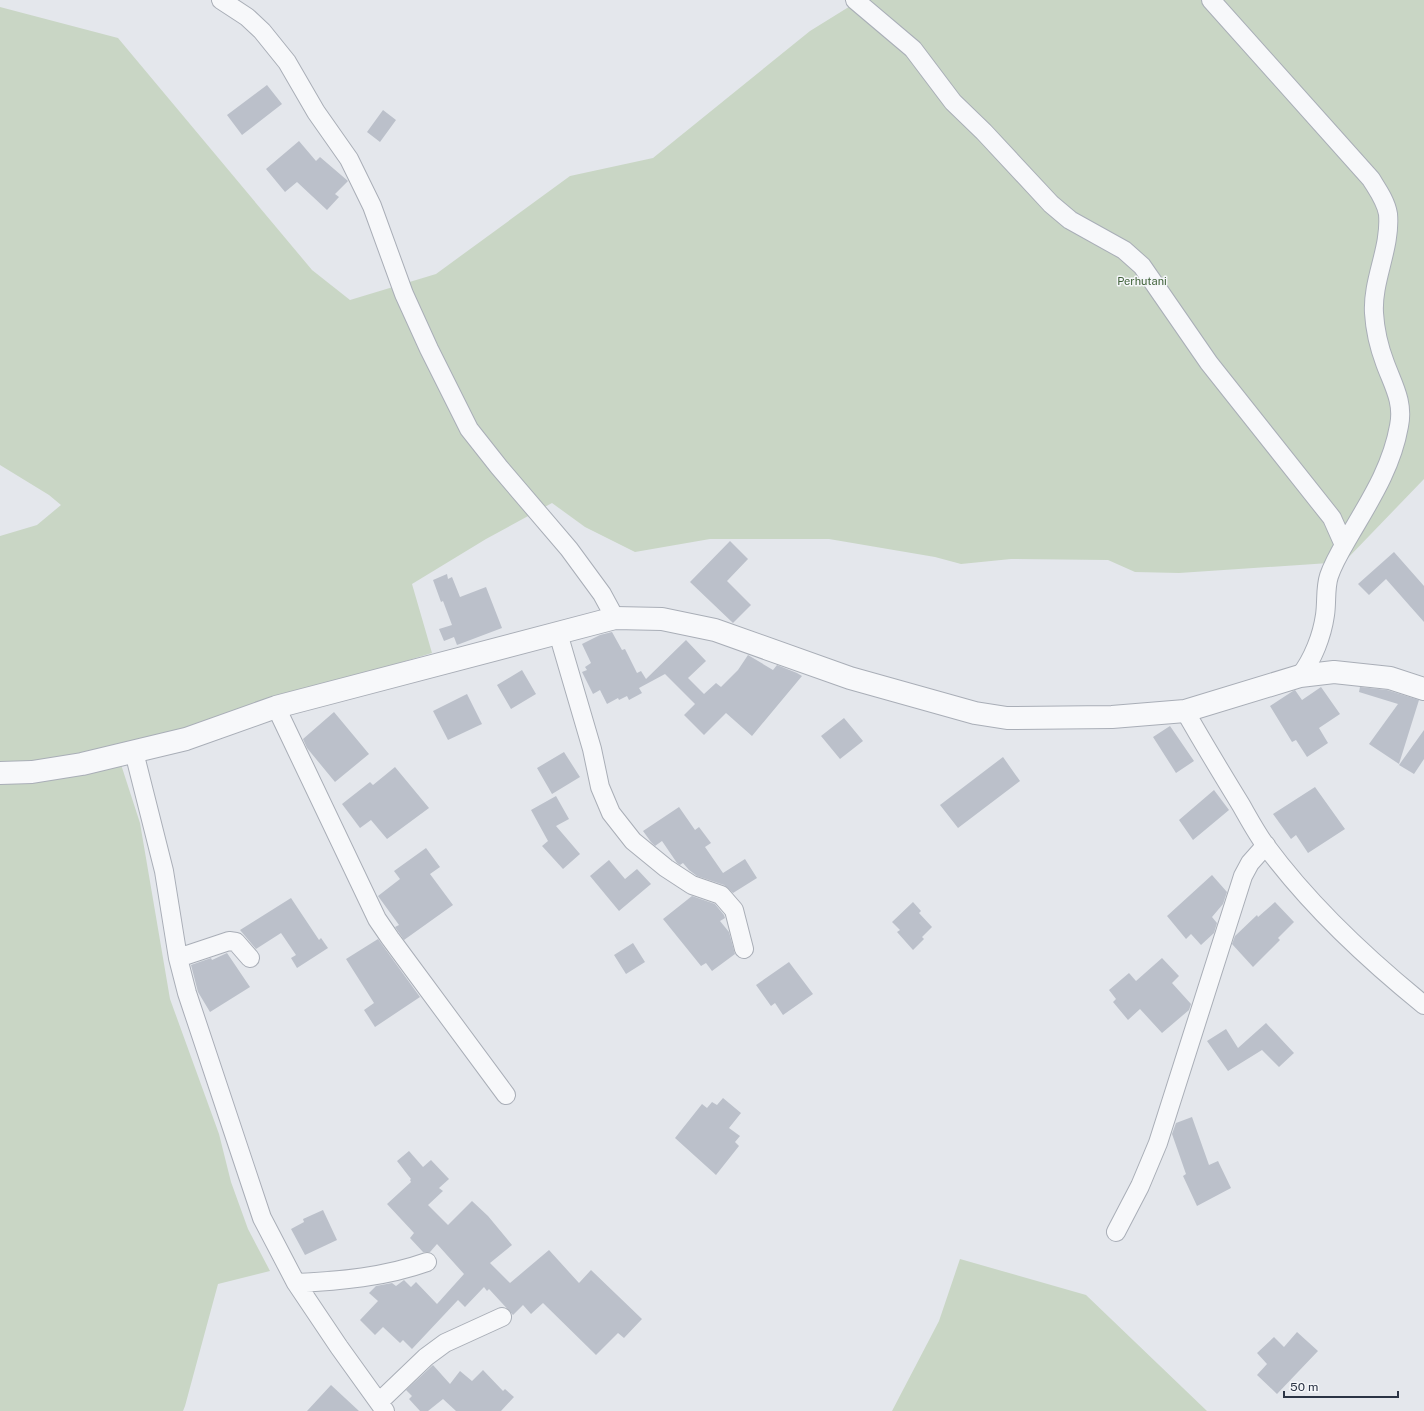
<svg xmlns="http://www.w3.org/2000/svg" width="1424" height="1411" viewBox="0 0 1424 1411" font-family="'Public Sans',sans-serif">
<style>
.green{fill:#c9d6c5}
.building{fill:#bbc0ca}
.lines{fill:none;stroke-linecap:round;stroke-linejoin:round}
.minor-casing{stroke:#a9aeb7;stroke-width:20}
.tertiary-casing{stroke:#a9aeb7;stroke-width:24}
.minor{stroke:#f7f8fa;stroke-width:18}
.tertiary{stroke:#f7f8fa;stroke-width:22}
.labels{text-anchor:middle;dominant-baseline:central;stroke-width:3;stroke-linejoin:round;paint-order:stroke}
.park-label{font-size:11px;fill:#3f6138;stroke:#f4f6f9}
</style>
<rect width="100%" height="100%" fill="#e4e7ec"/>
<path class="green" d="M860 0H1424V479L1344 562 1179 573 1135 572 1108 560 1011 559 961 564 935 557 829 539H710L635 552 585 527 552 503 486 539 412 584 432 653 135 743 115 746 140 823 170 999 219 1134 231 1182 248 1229 270 1271 218 1284 185 1406 183 1411H0V536L37 525 61 505 49 495 0 465V7L118 38 312 270 350 300 436 274 570 176 653 158 810 31Z
M960 1259 1086 1295 1207 1411H892L939 1321Z"/>
<path class="building" d="M267 85 282 104 242 135 227 115Z
M383 110 396 120 380 142 367 132Z
M299 141 316 161 320 157 348 181 335 194 339 197 327 210 297 182 285 192 266 169Z
M730 541 748 559 727 581 751 605 733 623 690 582Z
M1394 552 1424 586V622L1386 579 1369 595 1358 584Z
M447 574 448 579 452 577 460 597 486 587 502 628 457 645 454 637 444 641 439 629 452 625 443 601 441 602 433 580Z
M612 632 622 650 625 649 637 673 641 671 646 679 686 640 706 661 688 678 704 694 716 683 721 687 738 670 748 655 773 670 777 665 797 673 802 676 752 736 726 713 704 735 684 715 695 704 665 674 639 688 642 693 629 700 627 696 619 700 618 698 607 704 600 690 593 694 582 672 587 670 585 667 591 663 582 644 600 635Z
M522 670 536 694 511 709 497 685Z
M1321 687 1340 714 1319 728 1328 743 1307 757 1296 740 1292 742 1270 706 1293 691 1295 690 1302 700Z
M1360 687 1387 690 1419 700 1399 764 1369 744 1398 704 1359 692Z
M467 694 482 724 448 740 433 711Z
M334 712 369 754 335 782 307 748 303 739Z
M844 718 863 741 840 759 821 736Z
M1170 726 1194 761 1176 773 1153 737Z
M1424 730V759L1414 774 1399 765Z
M564 752 580 777 552 794 537 768Z
M1003 757 1020 781 958 828 940 805Z
M395 767 429 808 387 839 371 820 360 828 342 804 370 782 373 785Z
M1315 787 1345 829 1308 853 1296 835 1291 839 1273 814Z
M1214 790 1229 810 1193 840 1179 820Z
M556 796 569 819 556 826 580 854 563 869 542 846 548 841 531 810Z
M679 807 695 830 699 827 711 843 705 847 723 873 745 859 757 878 733 893 724 885 697 876 689 870 683 863 680 865 677 863 662 841 655 846 651 842 643 831Z
M426 848 440 867 430 874 453 905 404 940 395 927 399 925 378 896 400 879 394 871Z
M609 860 625 879 637 869 651 884 619 911 590 876Z
M1212 875 1227 892 1223 904 1212 917 1217 923 1214 933 1201 945 1191 934 1186 939 1167 916Z
M692 896 715 904 724 915 725 918 720 921 729 932 735 954 712 971 706 963 701 966 663 919Z
M291 898 319 940 321 938 328 948 297 968 291 958 296 955 281 933 256 949 240 930Z
M913 902 921 911 919 913 932 927 922 937 924 939 913 950 897 932 900 930 892 922Z
M1275 902 1294 922 1278 938 1280 940 1253 967 1232 944 1235 936 1257 915 1258 917Z
M378 939 420 997 375 1027 364 1010 374 1003 346 959Z
M633 943 645 962 626 974 614 955Z
M227 953 250 987 210 1012 198 992 191 965 211 958 212 960Z
M1162 958 1179 976 1172 983 1191 1004 1189 1010 1162 1033 1140 1009 1128 1020 1113 1002 1116 999 1109 990 1129 973 1136 981Z
M789 962 813 994 783 1015 775 1003 771 1006 756 985Z
M1266 1023 1294 1053 1279 1067 1262 1050 1228 1071 1207 1041 1226 1029 1238 1048Z
M723 1098 741 1113 729 1128 740 1136 735 1142 739 1146 716 1175 675 1138 702 1104 707 1108 712 1102 717 1105Z
M1192 1117 1209 1165 1218 1161 1231 1188 1197 1206 1183 1176 1186 1174 1172 1134 1176 1123Z
M409 1151 423 1167 431 1160 449 1179 439 1188 443 1191 428 1205 448 1225 472 1201 488 1216 512 1245 490 1263 510 1283 549 1250 579 1283 591 1270 642 1319 624 1338 618 1333 596 1355 543 1303 531 1314 523 1305 513 1315 489 1289 487 1291 484 1287 465 1307 458 1300 412 1349 403 1340 400 1343 383 1327 375 1335 360 1320 378 1301 369 1293 376 1286 392 1283 396 1286 404 1280 411 1287 416 1282 437 1304 464 1274 437 1244 430 1252H423L410 1238 414 1233 387 1204 411 1182 410 1180 411 1179 397 1161Z
M323 1210 337 1240 305 1255 291 1229 304 1222 303 1219Z
M1297 1332 1318 1351 1277 1394 1257 1375 1267 1364 1257 1353 1274 1337 1284 1347Z
M433 1365 450 1384 460 1371 472 1381 483 1370 503 1391 505 1389 514 1397 501 1411H456L443 1399 428 1411H420L409 1399 412 1396 406 1390Z
M331 1385 359 1411H307Z"/>
<g class="lines">
<g class="minor-casing">
<path id="minor" d="M221 0 247 17 262 31 287 62 316 112 349 159 372 206 404 294 429 349 469 429 499 467 569 549 602 594 615 618
M855 0 913 49 953 102 984 132 1051 204 1070 220 1124 250 1142 266 1209 363 1332 518 1344 545
M1211 0 1371 179C1377 189 1386 201 1388 214 1391 248 1372 280 1374 313 1375 330 1379 347 1385 363 1393 385 1404 402 1399 426 1392 466 1371 499 1351 533 1343 547 1334 561 1329 576 1325 588 1327 602 1325 615 1322 636 1313 659 1300 676
M558 633 592 749 600 787 611 813 633 841 666 868 692 885 721 895 734 910 744 949
M276 707 377 919 390 938 506 1095
M1185 711C1203 743 1222 774 1241 805 1249 819 1257 834 1266 846 1311 907 1366 958 1424 1005
M134 752 164 871 178 958 187 993 262 1218 296 1283 339 1347 385 1411
M178 958 229 941 236 942 250 958
M1116 1232 1140 1186 1158 1143 1243 876 1250 863 1266 845
M296 1283C340 1281 385 1277 427 1262
M379 1402 426 1357 445 1343 502 1317"/>
</g>
<g class="tertiary-casing">
<path id="tertiary" d="M0 773 32 772 82 764 186 739 276 707 615 618 662 619 715 630 850 678 975 713 1007 718 1112 717 1185 711 1300 676 1334 672 1390 678 1424 689"/>
</g>
<use href="#minor" class="minor"/>
<use href="#tertiary" class="tertiary"/>
</g>
<g class="labels">
<g class="park-label">
<text x="1142" y="281">Perhutani</text>
</g>
</g>
<path d="M1284 1391v6h114v-6" fill="none" stroke="#2b3445" stroke-width="2"/>
<text x="1290" y="1391" font-size="12" fill="#2b3445" stroke="#f4f6f9" stroke-width="3" paint-order="stroke">50 m</text>
</svg>
